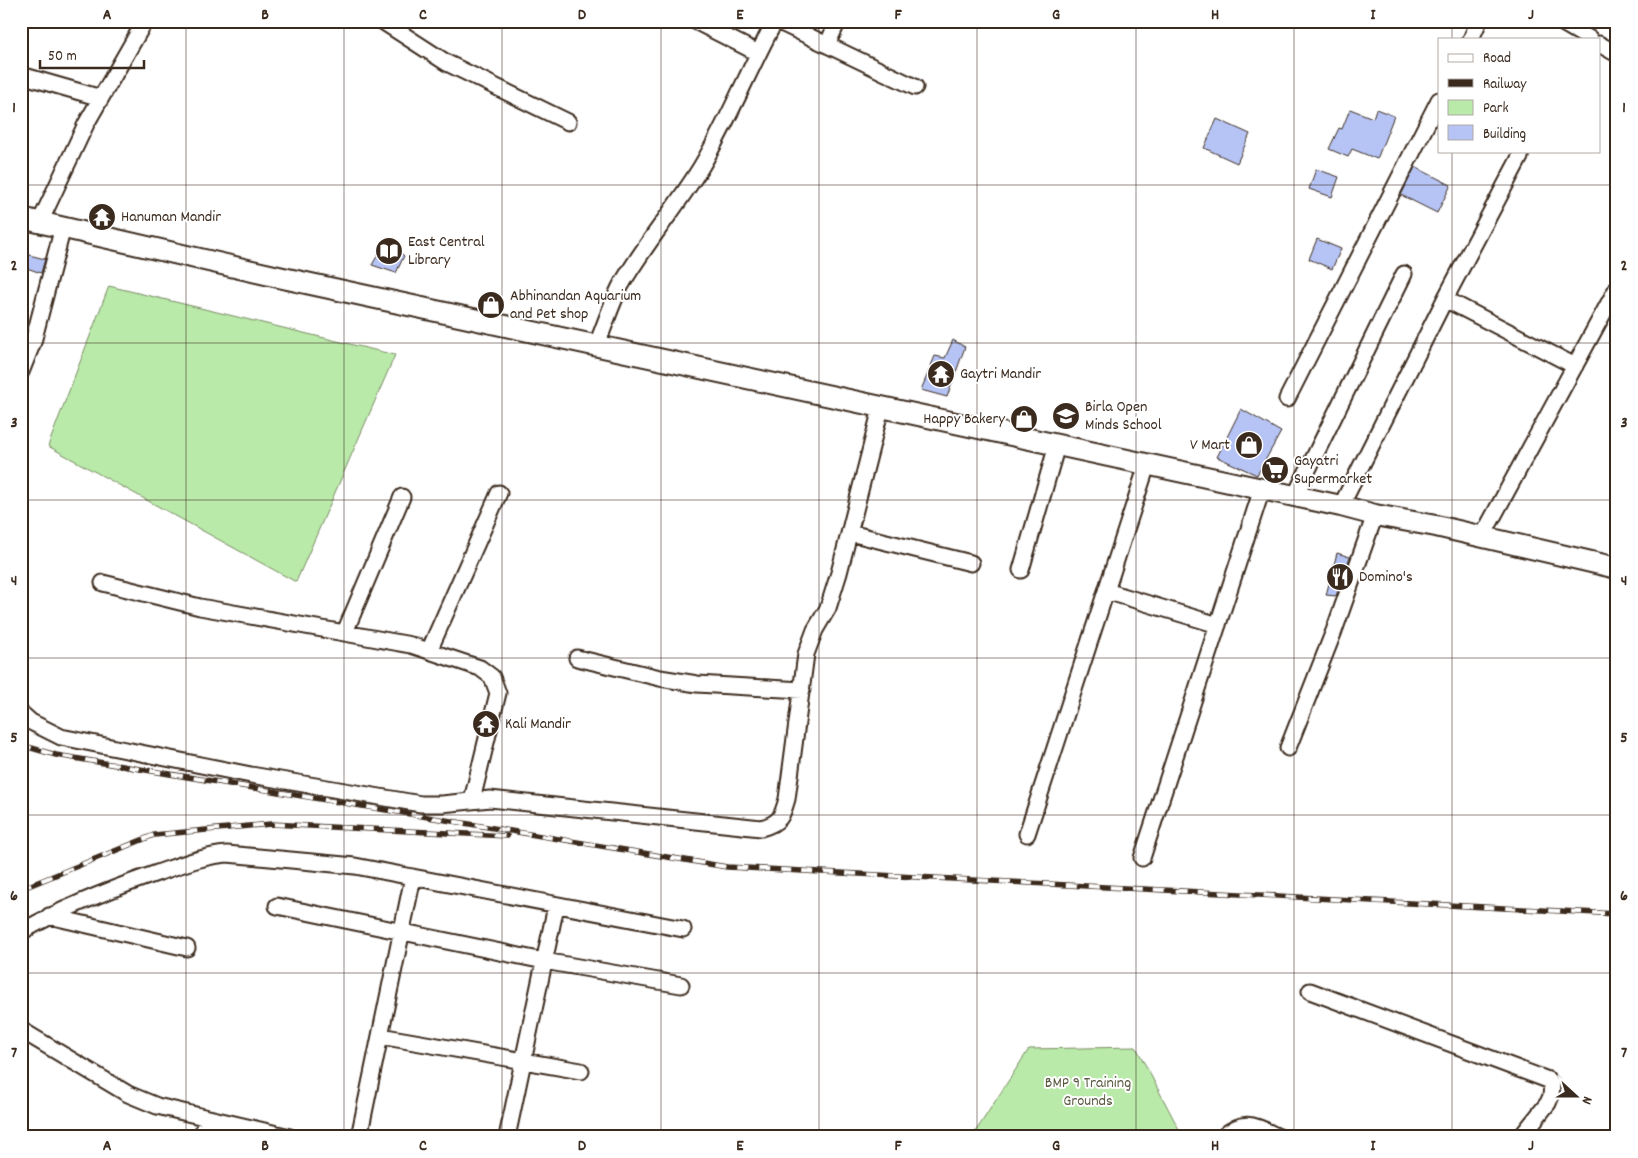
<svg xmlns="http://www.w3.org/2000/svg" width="1638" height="1158" viewBox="0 0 1638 1158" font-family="Dekko,sans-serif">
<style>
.green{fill:#b9eaa9;stroke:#7a8a64}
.building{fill:#b6c4f5;stroke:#3b2a1e}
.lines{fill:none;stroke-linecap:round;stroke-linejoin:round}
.street-casing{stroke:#3b2a1e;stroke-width:19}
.secondary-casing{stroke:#3b2a1e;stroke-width:24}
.street{stroke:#fff;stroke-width:15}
.secondary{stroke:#fff;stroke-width:20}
.rail-casing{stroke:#3b2a1e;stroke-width:5.5}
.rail{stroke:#fff;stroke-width:4;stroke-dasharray:11;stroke-linecap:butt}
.grid{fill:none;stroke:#3b2a1e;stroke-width:1;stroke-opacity:0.55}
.labels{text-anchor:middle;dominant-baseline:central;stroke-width:4;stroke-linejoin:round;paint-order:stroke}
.poi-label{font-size:16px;fill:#3b2a1e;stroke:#fff;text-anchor:start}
.park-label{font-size:16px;fill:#5a5a41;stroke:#fff}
.neatline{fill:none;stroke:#3b2a1e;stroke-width:2}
.grid-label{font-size:16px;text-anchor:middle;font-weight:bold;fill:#3b2a1e}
</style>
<rect width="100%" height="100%" fill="#fff"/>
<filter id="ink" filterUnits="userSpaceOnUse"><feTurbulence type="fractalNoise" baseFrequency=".02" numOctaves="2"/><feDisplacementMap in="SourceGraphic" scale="10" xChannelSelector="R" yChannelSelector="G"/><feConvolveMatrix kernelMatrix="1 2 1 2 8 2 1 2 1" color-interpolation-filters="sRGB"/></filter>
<g filter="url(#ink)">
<path class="green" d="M109 286 395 355 296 582 48 446Z
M1136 1047 1183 1137H972L1029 1049Z"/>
<path class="building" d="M1350 109 1373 118 1376 109 1394 116 1377 159 1352 149 1348 157 1329 149 1339 128 1342 129Z
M1217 119 1250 134 1237 163 1204 148Z
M1415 167 1451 185 1437 213 1401 195Z
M1316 169 1339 177 1332 197 1309 189Z
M387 239 404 256 396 273 372 265Z
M1317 239 1341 249 1332 269 1309 259Z
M21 253 45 259 41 273 21 266Z
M953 340 965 347 947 397 921 390 935 356 945 358Z
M1241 409 1281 432 1257 475 1217 457Z
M1337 553 1350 557 1336 596 1326 595Z"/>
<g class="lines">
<g class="street-casing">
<path id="street" d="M382 21 447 63 568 122
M695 21 758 53
M777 21 915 87
M1559 21 1590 39
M1471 39 1479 21
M1599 44 1617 54
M827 45 838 21
M21 75 101 98
M40 222 86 124 145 21
M1445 299 1575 366
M597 344C605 325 611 305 620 287 644 245 676 208 701 167 729 120 749 69 775 21
M21 372 33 342 63 227
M1287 399 1439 100
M1295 496 1404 274
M1341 506 1445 299 1520 157 1521 151
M850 533 971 563
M1482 537 1617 288
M1021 570 1057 445
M103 583 200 607 411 645 480 668 492 677 498 693 472 800
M1106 591 1218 625
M345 632 402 497
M429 651 499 493
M577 658 660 678 697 684 802 690
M21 713 31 722 61 737 251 775 421 804H442L490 799 761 828C780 823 782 817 787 799L806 654 815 630 828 608 839 573 881 408
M1288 748 1334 631 1375 515
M1027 834 1147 465
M1142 858 1262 489
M277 906 544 961 681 985
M49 916 187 948
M21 932C64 907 111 889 157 873 181 865 203 856 227 854L355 866 683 929
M1310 991 1548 1080 1552 1085 1551 1096 1548 1103 1521 1137
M21 1030 128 1094 157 1106 290 1137
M380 1036 581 1071
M202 1137 206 1119
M359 1137 413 877
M507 1137 556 906
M1223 1137C1244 1117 1255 1126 1279 1137"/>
</g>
<g class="secondary-casing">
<path id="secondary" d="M21 218 283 278 1341 506 1375 515 1436 526 1617 568"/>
</g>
<use href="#street" class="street"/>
<use href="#secondary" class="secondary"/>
<g class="rail-casing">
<path id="rail" d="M21 745 56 755 727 867 1617 914
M21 889 154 835 271 824 507 836"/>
</g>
<use href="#rail" class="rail"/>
</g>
</g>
<path class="grid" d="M186 21V1137M344 21V1137M502 21V1137M661 21V1137M819 21V1137M977 21V1137M1136 21V1137M1294 21V1137M1452 21V39M1452 151V1137M21 185H1617M21 343H1617M21 500H1617M21 658H1617M21 815H1617M21 973H1617"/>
<defs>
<g id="temple-disc" transform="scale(1.4375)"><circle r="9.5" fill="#3b2a1e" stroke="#fff"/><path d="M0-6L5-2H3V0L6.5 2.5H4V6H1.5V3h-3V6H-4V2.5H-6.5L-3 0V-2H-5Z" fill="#fff"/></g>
<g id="library-disc" transform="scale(1.4375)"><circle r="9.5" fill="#3b2a1e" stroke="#fff"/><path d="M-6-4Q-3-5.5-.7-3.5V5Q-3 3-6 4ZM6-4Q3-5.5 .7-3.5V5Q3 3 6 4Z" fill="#fff"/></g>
<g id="shop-disc" transform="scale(1.4375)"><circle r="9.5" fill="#3b2a1e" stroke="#fff"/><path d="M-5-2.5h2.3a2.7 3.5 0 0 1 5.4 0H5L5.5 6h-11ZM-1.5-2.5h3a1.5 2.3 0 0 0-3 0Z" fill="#fff"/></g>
<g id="school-disc" transform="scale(1.4375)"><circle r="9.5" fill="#3b2a1e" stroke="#fff"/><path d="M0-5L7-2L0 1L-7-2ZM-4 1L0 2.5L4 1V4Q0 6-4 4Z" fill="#fff"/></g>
<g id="supermarket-disc" transform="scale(1.4375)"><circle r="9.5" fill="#3b2a1e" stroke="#fff"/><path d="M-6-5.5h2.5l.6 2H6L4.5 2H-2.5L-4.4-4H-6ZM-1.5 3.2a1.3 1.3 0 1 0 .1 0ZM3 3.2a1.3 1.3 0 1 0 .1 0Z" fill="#fff"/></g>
<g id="restaurant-disc" transform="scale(1.4375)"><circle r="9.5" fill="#3b2a1e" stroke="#fff"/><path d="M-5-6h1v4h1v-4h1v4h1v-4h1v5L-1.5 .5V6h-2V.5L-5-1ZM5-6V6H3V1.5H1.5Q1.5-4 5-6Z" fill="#fff"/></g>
</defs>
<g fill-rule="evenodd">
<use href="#temple-disc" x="102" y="217"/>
<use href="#library-disc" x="389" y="251"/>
<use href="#shop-disc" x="491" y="305"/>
<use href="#temple-disc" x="941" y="374"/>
<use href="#school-disc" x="1066" y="416"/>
<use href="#shop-disc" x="1024" y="419"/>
<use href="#shop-disc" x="1249" y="445"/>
<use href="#supermarket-disc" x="1275" y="470"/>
<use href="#restaurant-disc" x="1340" y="577"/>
<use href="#temple-disc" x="486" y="724"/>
</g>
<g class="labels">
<g class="poi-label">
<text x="121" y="217">Hanuman Mandir</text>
<text x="408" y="242">East Central<tspan x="408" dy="18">Library</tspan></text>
<text x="510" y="296">Abhinandan Aquarium<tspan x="510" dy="18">and Pet shop</tspan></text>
<text x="960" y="374">Gaytri Mandir</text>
<text x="1085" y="407">Birla Open<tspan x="1085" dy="18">Minds School</tspan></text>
<text x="1005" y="419" text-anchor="end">Happy Bakery</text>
<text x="1230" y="445" text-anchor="end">V Mart</text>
<text x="1294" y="461">Gayatri<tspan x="1294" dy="18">Supermarket</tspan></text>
<text x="1359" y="577">Domino's</text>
<text x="505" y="724">Kali Mandir</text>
</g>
<g class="park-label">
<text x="1088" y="1083">BMP 9 Training<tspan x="1088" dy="18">Grounds</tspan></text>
</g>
</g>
<rect width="1638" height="1158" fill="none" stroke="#fff" stroke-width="55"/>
<rect x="1438" y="38" width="162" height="115" fill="#ffffff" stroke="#b1aaa5"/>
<rect x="1448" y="54" width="25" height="8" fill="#ffffff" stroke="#b1aaa5"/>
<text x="1483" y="62" font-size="15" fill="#3b2a1e">Road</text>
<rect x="1448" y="79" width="25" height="8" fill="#3b2a1e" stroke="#b1aaa5"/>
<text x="1483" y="88" font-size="15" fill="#3b2a1e">Railway</text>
<rect x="1448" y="100" width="25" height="15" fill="#b9eaa9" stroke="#b1aaa5"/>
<text x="1483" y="112" font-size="15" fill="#3b2a1e">Park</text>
<rect x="1448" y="125" width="25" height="15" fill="#b6c4f5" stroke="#b1aaa5"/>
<text x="1483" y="138" font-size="15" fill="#3b2a1e">Building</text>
<g transform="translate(1576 1096) rotate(111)" stroke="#ffffff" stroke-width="4" paint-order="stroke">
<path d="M0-4L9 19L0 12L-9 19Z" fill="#3b2a1e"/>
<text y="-8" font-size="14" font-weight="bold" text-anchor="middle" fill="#3b2a1e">N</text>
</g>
<path d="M40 60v8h104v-8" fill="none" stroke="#3b2a1e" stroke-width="2.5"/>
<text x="48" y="60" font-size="15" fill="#3b2a1e" stroke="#ffffff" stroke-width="4" paint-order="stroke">50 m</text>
<rect x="28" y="28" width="1582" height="1102" class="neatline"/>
<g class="grid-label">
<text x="107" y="19">A</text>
<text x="265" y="19">B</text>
<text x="423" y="19">C</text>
<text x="582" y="19">D</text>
<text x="740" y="19">E</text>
<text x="898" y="19">F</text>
<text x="1056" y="19">G</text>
<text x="1215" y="19">H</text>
<text x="1373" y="19">I</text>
<text x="1531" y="19">J</text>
<text x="14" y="112">1</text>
<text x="1624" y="112">1</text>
<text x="14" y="270">2</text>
<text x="1624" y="270">2</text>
<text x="14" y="427">3</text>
<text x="1624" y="427">3</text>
<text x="14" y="585">4</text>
<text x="1624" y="585">4</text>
<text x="14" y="742">5</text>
<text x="1624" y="742">5</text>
<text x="14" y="900">6</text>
<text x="1624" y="900">6</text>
<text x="14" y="1057">7</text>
<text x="1624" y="1057">7</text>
<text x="107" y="1150">A</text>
<text x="265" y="1150">B</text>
<text x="423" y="1150">C</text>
<text x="582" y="1150">D</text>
<text x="740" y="1150">E</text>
<text x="898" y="1150">F</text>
<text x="1056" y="1150">G</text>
<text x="1215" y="1150">H</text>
<text x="1373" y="1150">I</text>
<text x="1531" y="1150">J</text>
</g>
</svg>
